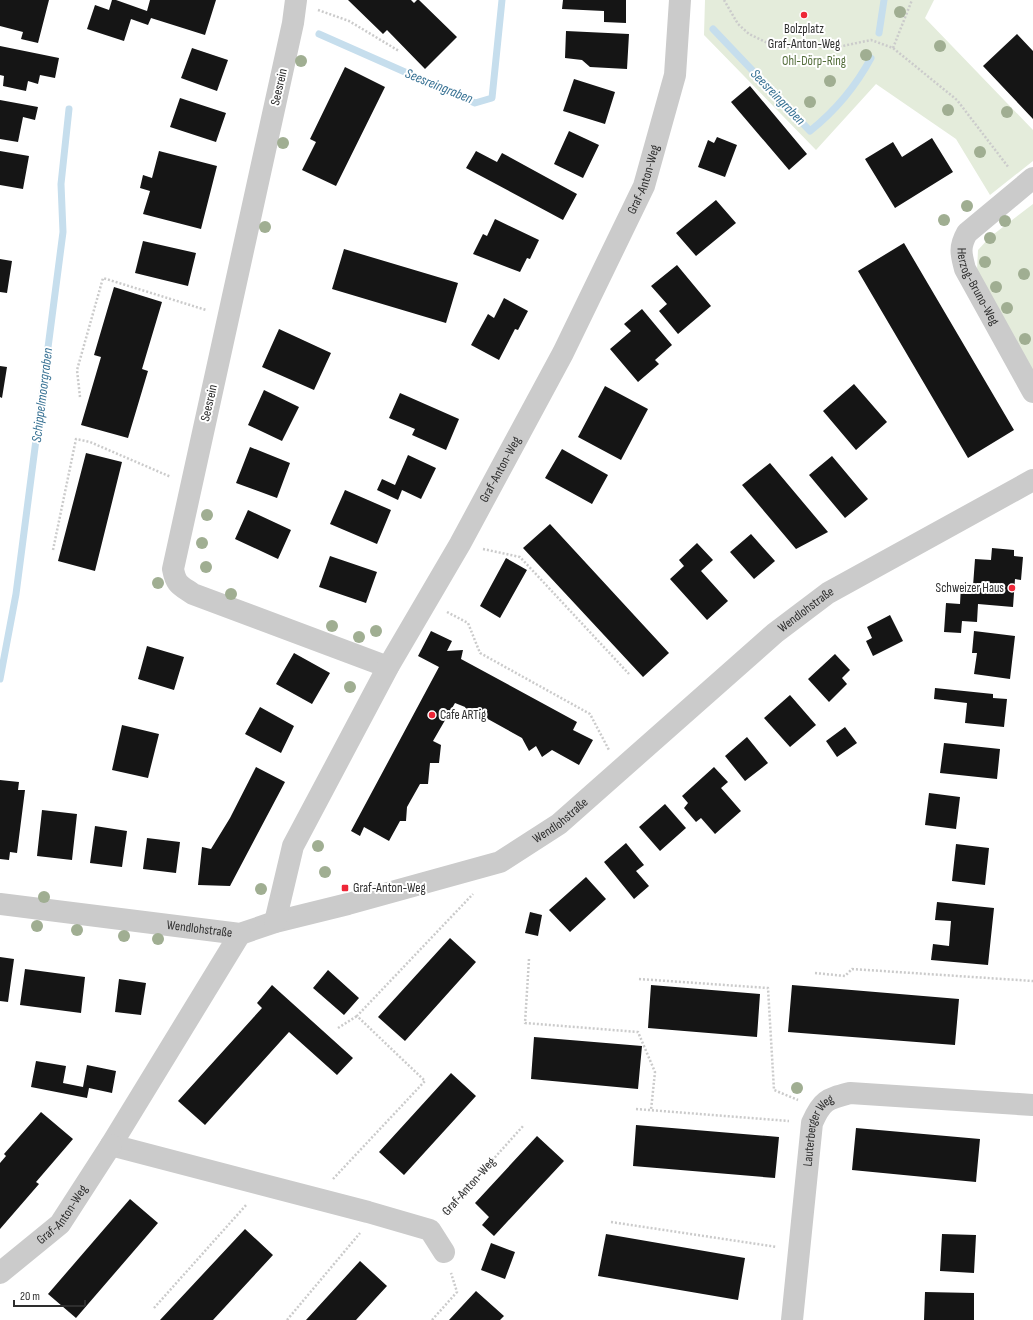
<svg xmlns="http://www.w3.org/2000/svg" width="1033" height="1320" viewBox="0 0 1033 1320" font-family="'Sofia Sans Condensed',sans-serif">
<style>
.green{fill:#e4ecdb}
.lines{fill:none;stroke-linecap:round;stroke-linejoin:round}
.stream{stroke:#c6deed;stroke-width:7}
.building{fill:#151515}
.path{stroke:#cbcbcb;stroke-width:2.5;stroke-dasharray:2 2;stroke-linecap:butt}
.minor{stroke:#cbcbcb;stroke-width:22}
.tree{fill:#a0ae92}
.poi-dot{fill:#ee2738;stroke:#fff;stroke-width:1.5}
.labels{text-anchor:middle;dominant-baseline:central;stroke-width:4;stroke-linejoin:round;paint-order:stroke}
.poi-label{font-size:13px;fill:#2e2e2e;stroke:#fff;text-anchor:start}
.park-label{font-size:13px;fill:#526c39;stroke:#fff}
.street-label{font-size:13px;fill:#2e2e2e;stroke:#fff}
.water-label{font-size:14px;font-style:italic;fill:#387294;stroke:#fff}
</style>
<rect width="100%" height="100%" fill="#fff"/>
<path class="green" d="M705 0H934L925 18 1033 130V161L990 195 956 139 876 84 816 150 704 35Z
M1033 204V371L977 271 978 250 990 237Z"/>
<g class="lines">
<path class="stream" d="M713 29 810 131C835 111 856 86 871 58
M879 33 884 0
M319 34 475 103 492 98 502 0
M0 679 16 594 63 232 61 184 69 109"/>
</g>
<path class="building" d="M0 0H49L38 43 21 39 23 32 0 26Z
M112 0H116L147 11 150 0H216L205 35 151 18 148 25 131 19 124 41 87 29 95 5 109 10Z
M348 0H411L414 3 417 0H419L457 37 425 69 387 30 383 34Z
M563 0H626V23L604 22V11L562 9Z
M566 31 629 34 627 69 590 67 582 60 565 58Z
M1017 34 1033 51V119L983 66Z
M0 46 59 58 55 78 40 75 38 84 28 81 26 91 3 86 4 76 0 75Z
M192 48 228 60 217 91 181 78Z
M345 67 385 87 336 186 302 170 316 142 310 139Z
M574 79 615 92 605 124 563 111Z
M750 86 807 154 789 170 731 102Z
M180 98 226 113 216 142 170 127Z
M0 100 38 107 35 120 23 117 18 142 0 139Z
M569 131 599 145 583 178 554 164Z
M717 137 737 145 725 177 698 167 708 140 714 143Z
M932 138 953 172 895 208 865 159 893 142 902 157Z
M0 151 29 156 23 189 0 185Z
M159 151 217 166 201 229 143 214 150 191 140 188 143 175 152 178Z
M476 151 497 162 502 153 577 194 563 220 466 168Z
M716 200 736 223 696 256 676 233Z
M495 219 539 240 530 259 527 258 520 272 473 254 483 234 487 236Z
M143 241 196 253 188 286 135 273Z
M904 243 1014 430 968 458 858 271Z
M344 249 458 283 446 323 332 289Z
M0 259 12 261 7 293 0 292Z
M677 265 711 306 678 334 659 311 667 304 651 286Z
M114 287 162 302 142 369 148 371 128 438 81 425 101 357 94 355Z
M504 298 528 311 518 330 515 329 499 360 471 345 488 314 494 318Z
M642 309 672 345 655 360 659 364 638 382 610 349 631 331 624 324Z
M279 329 331 353 314 390 262 367Z
M0 366 7 367 2 398 0 397Z
M854 384 887 422 856 450 823 411Z
M605 386 648 409 621 460 578 437Z
M264 390 299 407 282 441 248 425Z
M400 393 459 419 446 450 412 435 415 429 389 418Z
M250 447 290 463 277 498 236 483Z
M562 449 608 475 592 504 545 478Z
M86 453 122 462 95 571 58 561Z
M408 455 436 468 421 499 402 490 398 500 377 490 382 479 395 485Z
M832 456 868 499 845 518 809 475Z
M770 463 828 532 796 549 742 485Z
M345 490 391 510 377 544 330 524Z
M248 510 291 530 278 559 235 539Z
M550 524 669 653 643 677 523 548Z
M751 534 775 561 754 579 730 552Z
M697 543 713 560 701 571 728 601 707 620 670 579 684 566 679 560Z
M992 548 1014 550V556L1023 557 1021 580 1015 579 1013 607 978 604 977 622 962 621 961 633 944 632 946 603 960 604 961 585 973 586 975 559 991 560Z
M330 556 377 572 366 603 319 587Z
M506 558 527 570 500 618 480 606Z
M890 615 903 641 873 656 866 641 872 638 867 627Z
M431 631 452 641 447 651 463 650 461 659 577 722 573 730 593 740 579 765 552 750 542 757 536 746 529 751 522 738 477 713 470 717 465 707 455 703 433 741 441 745 439 763H430L428 784H420L407 807 406 821H400L389 841 364 827 360 836 351 831 439 667 418 656Z
M974 631 1015 636 1010 679 974 674 977 653H972Z
M147 646 184 657 174 690 138 679Z
M294 653 330 673 312 704 276 684Z
M835 654 850 670 842 678 847 684 829 702 808 679Z
M935 688 993 694V698L1007 699 1004 727 965 723 967 703 934 699Z
M790 695 816 725 790 747 764 718Z
M260 707 294 726 281 753 245 734Z
M122 725 159 734 148 778 112 770Z
M845 727 857 743 837 757 826 741Z
M747 737 768 763 745 781 725 756Z
M944 743 1000 749 997 779 940 773Z
M256 767 285 782 230 886 198 885 202 847 211 849 230 818Z
M714 767 728 782 721 788 741 811 715 834 701 818 696 822 684 808 688 803 682 796Z
M0 780 19 782 18 790H25L17 853 10 852 9 860 0 859Z
M929 793 960 797 956 829 925 825Z
M665 804 686 828 660 851 639 827Z
M42 810 77 814 72 860 37 856Z
M95 826 127 831 122 867 90 863Z
M147 838 180 842 176 873 143 869Z
M626 843 644 865 636 871 649 886 634 899 604 862Z
M956 844 989 848 985 885 952 881Z
M586 877 606 899 570 932 549 910Z
M937 902 994 908 988 965 931 960 933 944 949 946 951 921 935 920Z
M530 912 542 915 538 936 525 933Z
M450 938 476 962 405 1041 378 1017Z
M0 957 14 959 8 1002 0 1001Z
M25 969 85 977 81 1013 20 1005Z
M328 970 359 998 344 1015 313 988Z
M119 979 146 983 141 1015 115 1012Z
M272 985 353 1058 337 1075 289 1032 205 1125 178 1101 262 1008 257 1003Z
M651 985 760 994 757 1037 648 1028Z
M792 985 959 999 955 1045 788 1032Z
M534 1037 642 1046 638 1089 531 1079Z
M36 1061 66 1066 63 1083 83 1087 87 1065 116 1071 112 1093 89 1088 87 1098 31 1087Z
M451 1073 476 1096 404 1175 379 1152Z
M41 1112 73 1139 36 1182 39 1184 0 1229V1163L6 1156 4 1154Z
M636 1125 779 1137 775 1178 633 1166Z
M856 1128 980 1139 976 1182 852 1170Z
M537 1136 564 1161 494 1236 482 1225 489 1217 475 1203Z
M130 1199 158 1223 76 1318 48 1294Z
M245 1229 273 1255 213 1320H160Z
M606 1234 745 1258 738 1300 598 1276Z
M942 1234 976 1235 974 1273 940 1271Z
M491 1243 515 1252 505 1279 481 1270Z
M360 1261 387 1286 375 1299 356 1320H306Z
M476 1291 504 1316 500 1320H449Z
M925 1292 974 1293V1320H924Z"/>
<g class="lines">
<g class="path">
<path d="M724 0 738 24 749 34 776 47H838L871 40 893 48 957 100 1009 168"/>
<path d="M318 10 349 21 399 51"/>
<path d="M893 48 912 0"/>
<path d="M80 397 77 370 103 278 206 310"/>
<path d="M483 549 520 557 629 674"/>
<path d="M53 550 76 439 90 442 171 477"/>
<path d="M447 612 468 623 480 653 590 714 609 750"/>
<path d="M529 959 525 1023 638 1032 655 1072 651 1110"/>
<path d="M815 973 845 976 852 969 1033 981"/>
<path d="M639 979 768 988 774 1090 798 1100"/>
<path d="M338 1028 357 1016"/>
<path d="M636 1109 789 1121"/>
<path d="M333 1179 425 1081 357 1016 473 894"/>
<path id="s1" d="M444 1214 524 1125"/>
<path d="M611 1222 777 1247"/>
<path d="M154 1308 247 1204"/>
<path d="M287 1320 360 1233"/>
<path d="M432 1320 457 1292 451 1273"/>
</g>
<g class="minor">
<path d="M296 0 293 23 173 569C176 585 180 585 193 594L388 667"/>
<path id="s2" d="M1033 178 967 233C959 247 961 254 965 269L1033 392"/>
<path id="s3" d="M0 904 240 934 275 922 348 904 500 862 559 824 775 633 828 593 1033 480"/>
<path id="s4" d="M275 922 293 846 388 667 460 544 563 353 644 186 675 75 680 0"/>
<path d="M240 934 111 1145 368 1212 430 1230 444 1252"/>
<path id="s5" d="M0 1273 60 1224 111 1145"/>
<path id="s6" d="M792 1320 812 1123C822 1100 827 1099 850 1093L1033 1105"/>
</g>
</g>
<g class="tree">
<circle cx="900" cy="12" r="6"/>
<circle cx="940" cy="46" r="6"/>
<circle cx="866" cy="55" r="6"/>
<circle cx="301" cy="61" r="6"/>
<circle cx="830" cy="81" r="6"/>
<circle cx="810" cy="102" r="6"/>
<circle cx="948" cy="110" r="6"/>
<circle cx="1007" cy="112" r="6"/>
<circle cx="283" cy="143" r="6"/>
<circle cx="980" cy="152" r="6"/>
<circle cx="967" cy="206" r="6"/>
<circle cx="944" cy="220" r="6"/>
<circle cx="1005" cy="221" r="6"/>
<circle cx="265" cy="227" r="6"/>
<circle cx="990" cy="238" r="6"/>
<circle cx="985" cy="262" r="6"/>
<circle cx="1024" cy="274" r="6"/>
<circle cx="996" cy="287" r="6"/>
<circle cx="1007" cy="308" r="6"/>
<circle cx="1025" cy="339" r="6"/>
<circle cx="207" cy="515" r="6"/>
<circle cx="202" cy="543" r="6"/>
<circle cx="206" cy="567" r="6"/>
<circle cx="158" cy="583" r="6"/>
<circle cx="231" cy="594" r="6"/>
<circle cx="332" cy="626" r="6"/>
<circle cx="376" cy="631" r="6"/>
<circle cx="359" cy="637" r="6"/>
<circle cx="350" cy="687" r="6"/>
<circle cx="318" cy="846" r="6"/>
<circle cx="325" cy="872" r="6"/>
<circle cx="261" cy="889" r="6"/>
<circle cx="44" cy="897" r="6"/>
<circle cx="37" cy="926" r="6"/>
<circle cx="77" cy="930" r="6"/>
<circle cx="124" cy="936" r="6"/>
<circle cx="158" cy="939" r="6"/>
<circle cx="797" cy="1088" r="6"/>
</g>
<g class="poi-dot">
<circle cx="804" cy="15" r="4"/>
<circle cx="1012" cy="588" r="4"/>
<circle cx="432" cy="715" r="4"/>
<rect x="341" y="884" width="8" height="8" rx="2"/>
</g>
<g class="labels">
<g class="poi-label">
<text x="804" y="29" text-anchor="middle">Bolzplatz<tspan x="804" dy="15">Graf-Anton-Weg</tspan></text>
<text x="1004" y="588" text-anchor="end">Schweizer Haus</text>
<text x="440" y="715">Cafe ARTig</text>
<text x="353" y="888">Graf-Anton-Weg</text>
</g>
<g class="park-label">
<text x="814" y="61">Ohl-Dörp-Ring</text>
</g>
<g class="street-label">
<text transform="translate(279 87) rotate(-77)">Seesrein</text>
<text stroke="none"><textPath href="#s4" startOffset="832">Graf-Anton-Weg</textPath></text>
<text stroke="none"><textPath href="#s2" startOffset="144">Herzog-Bruno-Weg</textPath></text>
<text transform="translate(209 403) rotate(-77)">Seesrein</text>
<text stroke="none"><textPath href="#s4" startOffset="508">Graf-Anton-Weg</textPath></text>
<text stroke="none"><textPath href="#s3" startOffset="909">Wendlohstraße</textPath></text>
<text stroke="none"><textPath href="#s3" startOffset="585">Wendlohstraße</textPath></text>
<text stroke="none"><textPath href="#s3" startOffset="201">Wendlohstraße</textPath></text>
<text stroke="none"><textPath href="#s6" startOffset="193">Lauterberger Weg</textPath></text>
<text stroke="none"><textPath href="#s1" startOffset="37">Graf-Anton-Weg</textPath></text>
<text stroke="none"><textPath href="#s5" startOffset="86">Graf-Anton-Weg</textPath></text>
</g>
<g class="water-label">
<text transform="translate(439 86) rotate(22)">Seesreingraben</text>
<text transform="translate(778 97) rotate(46)">Seesreingraben</text>
<text transform="translate(42 395) rotate(-83)">Schippelmoorgraben</text>
</g>
</g>
<path d="M14 1300v6h71v-6" fill="none" stroke="#2e2e2e" stroke-width="2"/>
<text x="20" y="1300" font-size="12" fill="#2e2e2e" stroke="#ffffff" stroke-width="3" paint-order="stroke">20 m</text>
</svg>
